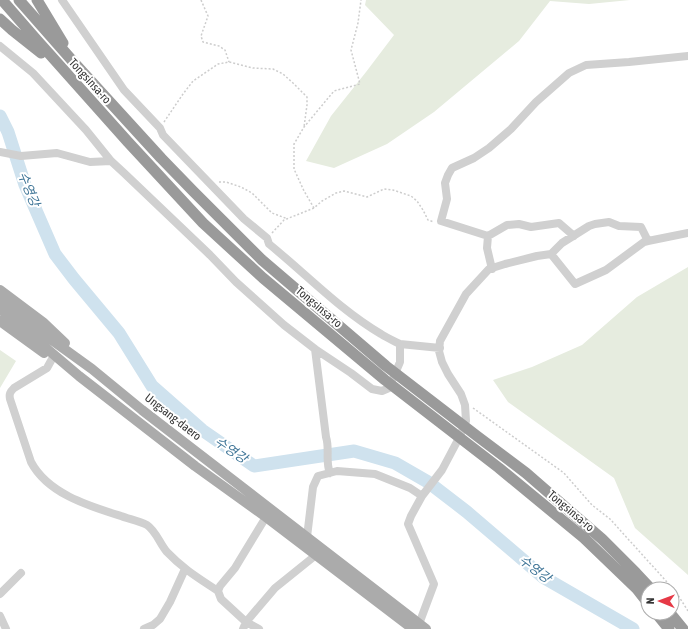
<svg xmlns="http://www.w3.org/2000/svg" width="688" height="629" viewBox="0 0 688 629" font-family="'Asap Condensed','Noto Sans KR',sans-serif">
<style>
.green{fill:#e6ecdf}
.lines{fill:none;stroke-linecap:round;stroke-linejoin:round}
.river{stroke:#cfe2ee;stroke-width:13}
.path{stroke:#cdcdcd;stroke-width:1.5;stroke-dasharray:2 2;stroke-linecap:butt}
.minor{stroke:#d0d0d0;stroke-width:8}
.major{stroke:#ababab;stroke-width:10}
.highway{stroke:#9a9a9a;stroke-width:11}
.labels{text-anchor:middle;dominant-baseline:central;stroke-width:4;stroke-linejoin:round;paint-order:stroke}
.street-label{font-size:12px;fill:#333;stroke:#fff}
.water-label{font-size:13px;font-style:italic;fill:#3f7597;stroke:#fff}
</style>
<rect width="100%" height="100%" fill="#fff"/>
<path class="green" d="M366 0H630L589 4 550 1 519 41 434 112 387 144 334 168 306 161 331 116 366 72 394 35 365 5Z
M688 267V575L635 528 614 478 508 402 493 380 532 367 582 345 637 297Z
M0 350 16 361 0 388Z"/>
<g class="lines">
<path class="river" d="M0 116 8 132 25 185 55 254 74 279 119 333 152 386 202 430 254 466 354 451 395 463 428 482 467 512 543 577 633 629"/>
<path class="path" d="M201 0 208 16 201 36 203 42 219 46 225 50 229 62
M164 122 183 94 193 81 218 64 229 62 253 68 273 69 283 74 293 83 307 97V105L304 127
M219 182H226L241 187 252 193 272 213 288 219
M314 208 304 191 294 169V144L304 127 334 91 360 84 351 50 358 23 361 0
M272 233 284 220 314 208 322 201 336 193 344 191 367 197 384 189 393 190 411 196 417 201 423 210 428 220 434 222
M473 408 564 473 592 505 610 519 676 592 688 611"/>
<path class="minor" d="M62 0 124 90 160 128 163 135 244 219 267 238 269 244C306 274 340 310 381 334 387 338 394 341 400 344V362L389 388 382 391 372 389 351 373 315 349
M0 46 33 73 86 130 111 161 124 173 210 255 236 282 284 325 315 349 326 437C330 449 325 462 330 473
M0 152 21 156 57 153 90 162 111 161
M488 236 487 248 492 269
M574 236 559 223 531 227 519 224 507 225 488 236 441 221 447 199 445 183 448 175 452 168 474 158 489 148 511 129 536 102 569 73 586 65 629 62 688 56
M551 254 575 284 606 270 644 242 648 241
M400 344 440 348
M52 359 47 368 14 388C10 392 9 394 10 399L31 462C48 494 89 506 121 516 129 519 139 521 147 525 156 531 160 544 167 552 183 569 200 579 218 591
M422 496 442 470 460 436 466 421 465 405 461 394 448 374 442 362 439 351 440 341 466 294 489 269 505 264 537 256 551 254 562 243 589 226 595 224 609 222 619 226 641 227 648 241 688 233
M307 537 313 487 318 476 337 471 375 474 410 488 422 496 411 516 408 524 434 584 419 624
M0 594 21 573
M0 616 6 629
M144 629 153 625 160 619 170 602 185 569
M243 629 246 622 275 588 316 555 318 551
M259 629 246 622 221 599 218 591 220 586 235 568 241 558 266 517"/>
<path class="major" d="M0 290 44 323 65 343
M0 299 38 330 92 369 142 410 426 629
M0 309 79 376 195 466 266 517 413 629
M0 321 44 353"/>
<path class="highway" d="M2 0 36 39 128 142 203 223 263 278 385 380 499 468 584 538 637 589 648 603
M19 0 77 66 161 158 193 191 262 260 386 366 477 436 526 473 602 539 636 573 651 589
M37 0 63 43
M0 19 12 30 41 53
M656 613 669 629
M670 613 683 629"/>
</g>
<g class="labels">
<g class="street-label">
<text transform="translate(90 81) rotate(48)">Tongsinsa-ro</text>
<text transform="translate(319 307) rotate(40)">Tongsinsa-ro</text>
<text transform="translate(173 417) rotate(38)">Ungsang-daero</text>
<text transform="translate(571 511) rotate(40)">Tongsinsa-ro</text>
</g>
<g class="water-label">
<text transform="translate(29 189) rotate(68)">수영강</text>
<text transform="translate(231 450) rotate(34)">수영강</text>
<text transform="translate(535 569) rotate(37)">수영강</text>
</g>
</g>
<g transform="translate(660 601) rotate(271)"><circle r="19" fill="#ffffff" stroke="#adadad"/>
<path d="M0-3L7 15L0 10L-7 15Z" fill="#e63946"/>
<text y="-6" font-size="11" font-weight="bold" text-anchor="middle" fill="#333333">N</text>
</g>
</svg>
